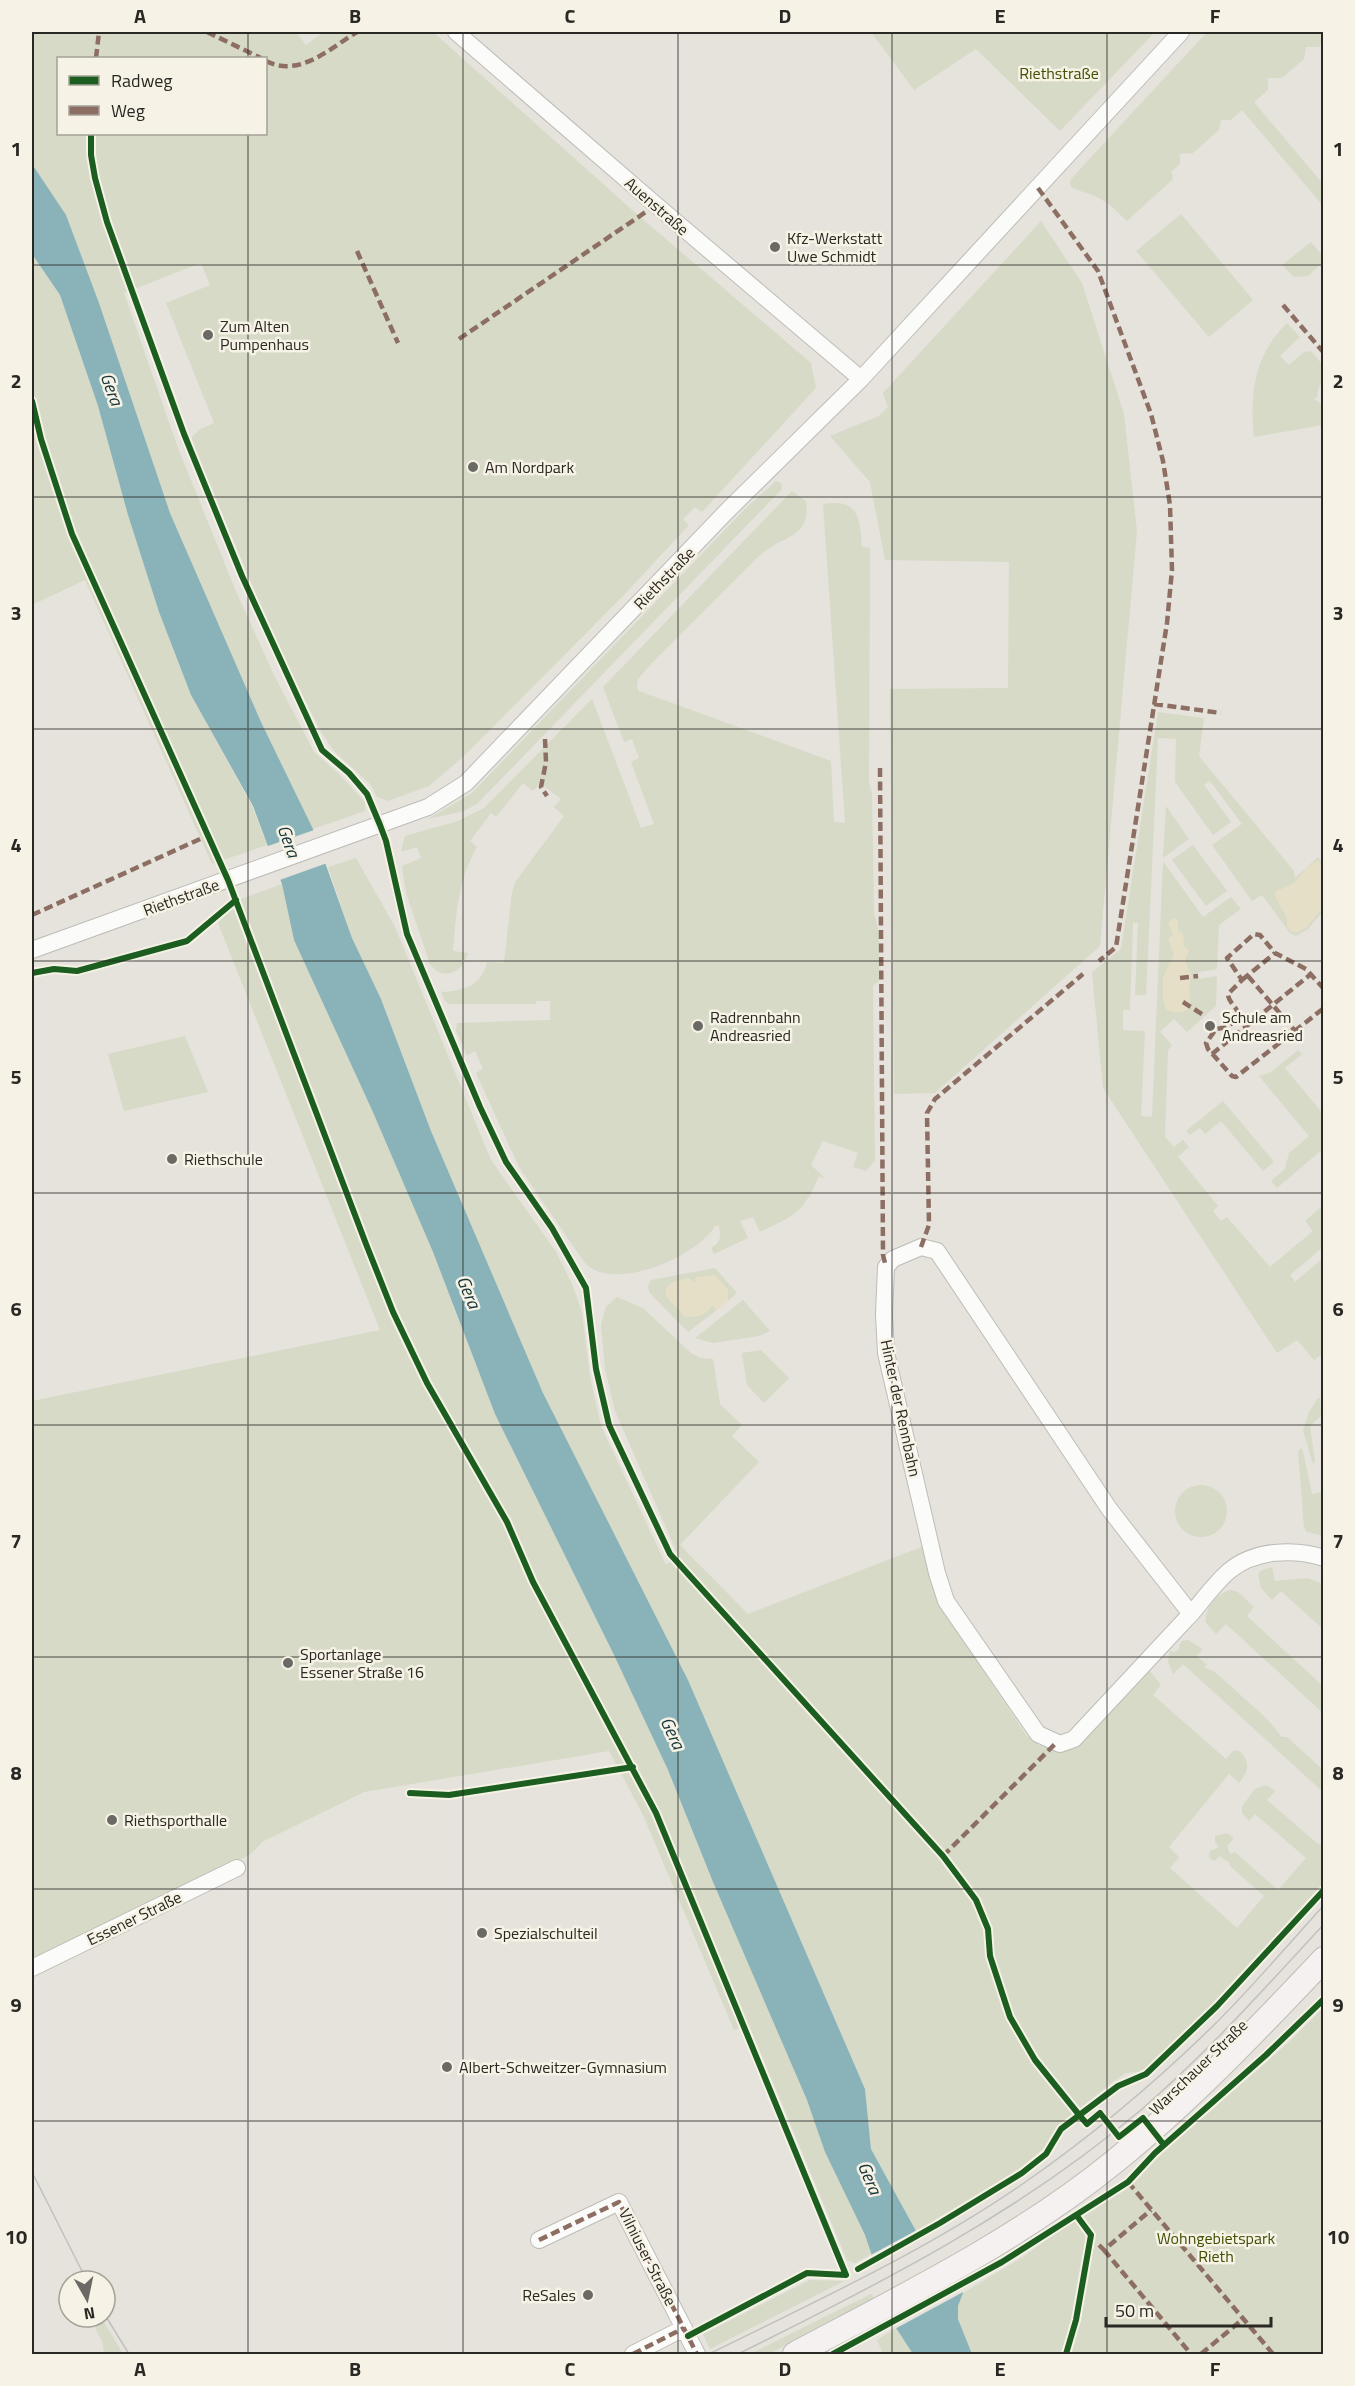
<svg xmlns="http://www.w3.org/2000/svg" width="1355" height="2386" viewBox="0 0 1355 2386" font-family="'Titillium Web',sans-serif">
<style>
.green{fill:#d6dac7;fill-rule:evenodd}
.sand{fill:#e5dfc7}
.water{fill:#89b3b8}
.pier{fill:#e5e3dc}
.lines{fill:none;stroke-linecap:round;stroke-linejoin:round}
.street-casing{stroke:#bdbcb7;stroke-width:18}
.secondary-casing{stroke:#bdbcb7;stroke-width:26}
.street{stroke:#fbfbfa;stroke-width:16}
.secondary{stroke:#f5f1f0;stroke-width:24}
.tram{stroke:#c0c0be;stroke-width:1.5}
.quiet{stroke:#8d6e63;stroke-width:4.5;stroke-dasharray:9 4.5;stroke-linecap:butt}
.cycleway-casing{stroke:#f6f2e5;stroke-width:10}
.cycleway{stroke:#1b5e20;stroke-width:6}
.grid{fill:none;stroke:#2a2824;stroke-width:1.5;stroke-opacity:0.55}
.poi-dot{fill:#6b6964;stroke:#f6f2e5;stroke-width:2}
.labels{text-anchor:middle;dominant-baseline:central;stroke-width:5;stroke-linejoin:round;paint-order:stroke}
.park-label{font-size:16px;fill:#425004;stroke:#f6f2e5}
.street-label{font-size:16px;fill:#2a2824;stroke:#f6f2e5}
.poi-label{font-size:16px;fill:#2a2824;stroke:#f6f2e5;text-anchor:start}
.water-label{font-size:18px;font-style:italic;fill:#16353a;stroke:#f6f2e5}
.neatline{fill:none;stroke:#2a2824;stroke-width:2}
.grid-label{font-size:20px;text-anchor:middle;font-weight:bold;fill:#2a2824}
</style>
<rect width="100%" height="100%" fill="#e5e3dc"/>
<path class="green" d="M32 32H296L306 45 324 32H433L639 216 811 363 816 388 702 512 695 507 683 519 689 525 624 595 465 755 429 786 388 801 377 797 371 785 334 751 321 732 276 642 194 447 192 437 199 430 214 423 166 303 210 285 201 263 124 293 178 448 235 589 273 673 314 752 338 773 365 802V811L313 829 261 722 170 513 99 303 66 216 32 164ZM58 58H266V134H58Z
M871 32H1155L1060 131 976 49 914 90Z
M1207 32H1323V43L1319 47H1306L1304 59 1282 78H1268V90L1254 102 1323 184V206L1242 110 1231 120H1221L1219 130 1193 153 1180 154V164L1171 172 1173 176 1172 180 1127 221 1109 204 1095 196 1072 188 1070 184 1071 179Z
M1181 214 1253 300 1209 337 1136 251Z
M1041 221 1082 283 1124 414 1137 531 1100 946 935 1093 894 1094 890 689 1008 688 1009 562 885 560 870 482 830 436 879 416 888 407 883 393Z
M1311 242 1321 254 1322 263 1308 276 1294 277 1282 265Z
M32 254 60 295 98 406 128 515 159 612 191 695 252 806 267 845 212 864 85 580 32 605Z
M1287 323 1300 337 1280 356 1289 365 1304 352 1311 351 1321 363 1323 382 1319 387 1317 397 1314 399 1321 404 1323 425 1254 437C1249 394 1255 354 1287 323Z
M776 481 781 483 782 489 477 804 464 811 428 819 472 793 745 509Z
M792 491 806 501C812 537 782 536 761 554L650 665 638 679 637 687 639 691 831 761 834 822 845 823 823 504C858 498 860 517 862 547L870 548 869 782 872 794 874 913 879 932V981L873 986 875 1160 866 1171 853 1167 858 1153 823 1141 811 1165 824 1177 822 1178 819 1176C804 1212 794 1216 760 1232L753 1217 740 1221 748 1238 714 1254 711 1248C721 1242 721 1237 719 1226H715C697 1257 612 1294 584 1262L519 1167 476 1073 483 1069 475 1051 467 1055 456 1031 457 1023 550 1020V1001H536V1004H449L444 1000 441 992C463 991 482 986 487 962L504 963 512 892 516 881 564 816 554 807 561 799 540 783 533 791 523 783 496 817 491 813 470 841 477 847C458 879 456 915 453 951L468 953C463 973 443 982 430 964L406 893 402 866 421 858 417 847 401 852 405 836 458 821 484 808 592 699 641 828 654 824 631 762 639 758 632 739 624 742 603 687Z
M1158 712 1204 718 1199 756 1294 871 1295 878 1318 857 1323 864V911L1308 929 1296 936 1290 933 1262 895 1252 901 1212 845 1242 824 1210 781 1204 785 1231 822 1213 835 1175 782 1176 739 1158 738 1146 995H1135L1138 923H1133L1130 1010H1123V1030L1145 1031 1141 1116 1152 1117 1163 861 1203 917 1231 897 1241 909 1219 925 1217 969 1198 972 1199 979 1217 976 1216 1006 1187 1032 1174 1019 1160 1032 1172 1045 1168 1050 1165 1137 1174 1147 1183 1140 1189 1147 1178 1157 1218 1206 1213 1211 1221 1221 1227 1217 1270 1267 1313 1231 1305 1221 1323 1205V1247L1290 1275 1295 1282 1323 1258V1353L1314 1360 1297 1340 1277 1353 1103 1088 1092 972 1121 949Z
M1166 806 1189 839 1163 858Z
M1193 845 1227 891 1206 906 1172 860Z
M356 858 395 927 491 1160 556 1252 572 1284 582 1312 590 1377 601 1426 666 1565 678 1555 615 1411 605 1369 601 1325 606 1307 617 1297 643 1308 691 1353 700 1358 713 1359 720 1404 742 1425 732 1436 759 1462 680 1545 748 1614 924 1546 941 1607 1026 1735 1039 1745 1055 1750 1149 1670 1161 1685 1153 1695 1226 1759 1233 1751 1238 1750C1251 1761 1249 1771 1239 1783L1229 1774 1169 1847 1179 1857 1170 1868 1237 1928 1264 1896 1230 1866V1863L1219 1856 1215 1861 1212 1860 1209 1857 1210 1851 1219 1847 1215 1842V1836L1227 1833 1234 1838 1227 1846 1230 1854 1235 1852 1278 1890 1306 1858 1255 1814 1249 1821 1242 1813V1806L1255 1789 1266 1785 1275 1791 1267 1800 1318 1844H1323V1884L1206 2011 1151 2064 1140 2072 1126 2073 1115 2080 1060 2125 1048 2145 1018 2171 916 2231 871 2149 865 2089 688 1680 543 1393 431 1131 381 999 352 938 328 867Z
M282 884 294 940 372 1110 433 1252 495 1414 614 1655 668 1770 713 1882 808 2100 825 2152 865 2235 871 2254 855 2263 847 2260 749 2025 734 2030 643 1815 609 1751 364 1792 262 1842 251 1854 32 1962V1401L380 1330 218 923 241 899Z
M185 1036 208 1092 124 1111 108 1054Z
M1298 1050 1302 1054 1285 1068 1323 1114V1149L1277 1188 1271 1181 1285 1169 1289 1153 1309 1136 1259 1076 1271 1072Z
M1223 1101 1274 1162 1263 1171 1221 1121 1205 1134 1200 1128 1190 1135 1186 1131Z
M715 1268 737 1293 728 1301V1290L695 1284 689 1278 673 1282 666 1288 684 1316C695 1318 707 1316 712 1304L717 1310 688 1332 649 1292 648 1286 651 1280Z
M743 1300 770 1331 759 1336 713 1343 695 1338Z
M761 1350 789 1378 764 1403 747 1385 742 1353Z
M1318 1398H1320L1321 1416 1310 1426 1315 1462 1313 1464 1303 1430 1309 1412Z
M1301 1448 1303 1451 1312 1494 1322 1492 1323 1536 1307 1532 1304 1527 1298 1451Z
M1175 1511a26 26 0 1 1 52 0a26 26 0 1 1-52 0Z
M1272 1567 1275 1581 1308 1578 1323 1584V1629L1281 1591 1272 1600 1261 1588 1258 1575 1260 1571Z
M1231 1590 1238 1592 1254 1607 1247 1616 1323 1686V1713L1226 1624 1216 1634 1206 1623C1204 1609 1217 1593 1231 1590Z
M1188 1640 1203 1649 1197 1656 1206 1664 1205 1668 1214 1671 1267 1719 1282 1737H1287L1323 1770V1792L1183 1664 1173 1674 1168 1662 1170 1651 1175 1652 1180 1648 1179 1645 1182 1641Z
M1323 2008V2040L1321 2042 1324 2046 1323 2354H972L958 2319V2306L963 2293 1023 2257 1158 2157 1288 2043Z
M810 2280 844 2281 710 2349 703 2334Z
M871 2294 874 2298 769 2354H750Z
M90 2317H101L123 2354H104L103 2344Z
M896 2328 913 2354H883L877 2340Z"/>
<path class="sand" d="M1318 860 1323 866V908L1306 928 1296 933 1291 932 1287 927V918L1276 898 1275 892 1294 883 1306 868Z
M1174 918 1178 921V931L1182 932 1184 938 1183 945 1189 950 1185 961 1191 974 1189 991 1191 1006C1185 1014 1174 1014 1166 1009L1163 998V977L1174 955 1168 939 1173 934 1168 923Z
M715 1275 728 1290V1301L717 1310 712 1305C706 1316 695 1318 684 1316L666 1296V1288L673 1282 689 1278 694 1284 696 1277Z"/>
<path class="water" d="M32 164 66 215 99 303 170 513 261 722 313 829 352 938 381 999 431 1131 543 1393 688 1680 865 2089 871 2149 916 2231 963 2293 958 2306V2319L972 2354H913L896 2328 865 2235 825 2152 807 2100 713 1882 668 1770 614 1655 495 1414 433 1252 372 1110 294 940 282 884 253 806 191 695 159 612 128 515 98 406 60 295 32 254Z"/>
<path class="pier" d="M317 829 330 862 277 881 265 847Z
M919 2229 965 2291 893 2330 869 2256Z"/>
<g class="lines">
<g class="street-casing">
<path id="street" d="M456 32 656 205 861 379
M32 950 428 807 466 783 727 511 861 379 1181 32
M1191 1614 1110 1510 937 1251 921 1247 893 1259 886 1267 884 1314 886 1353 937 1573 946 1601 1038 1734 1060 1744 1074 1739 1186 1619 1191 1614C1203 1600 1215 1583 1229 1571 1254 1550 1294 1548 1324 1558
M32 1968 237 1868
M539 2240 619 2202 697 2354
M633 2354 684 2328"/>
</g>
<g class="secondary-casing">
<path id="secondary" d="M795 2354C904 2296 1018 2240 1114 2162 1190 2100 1257 2030 1324 1959"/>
</g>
<use href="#street" class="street"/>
<use href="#secondary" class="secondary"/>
<path class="tram" d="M32 2172 87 2281
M105 2315 129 2354
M709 2354C816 2301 926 2251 1024 2183 1093 2135 1157 2081 1216 2023 1254 1985 1288 1945 1324 1905
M738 2354C880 2284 1021 2212 1142 2109 1208 2052 1265 1988 1324 1924"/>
<path class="quiet" d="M207 32 261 58
M96 58 99 32
M266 61C299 78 329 49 357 32
M1038 188 1098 271 1151 414 1163 461 1170 505 1172 570 1167 623 1116 947 1099 961
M357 251 398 343
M1283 305 1324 353
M459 339 656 205
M1154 704 1221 713
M545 739 546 762 541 787 547 796
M880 768 883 1255 886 1267
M32 915 209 835
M1248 976 1295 1031
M1180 978 1198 976
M1242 980 1275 953
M1324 989 1306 969 1275 953 1260 935 1254 934 1227 958 1242 980 1228 994C1228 1003 1238 1007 1239 1016L1228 1027 1216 1029 1206 1043 1208 1049 1232 1076 1236 1077 1324 1008
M1183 1002 1205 1016
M1212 1054 1311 974
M921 1247 929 1225 927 1113 935 1099 1083 974
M943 1856 1056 1743
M1128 2182 1273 2354
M539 2240 619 2202 697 2354
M1099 2245 1104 2250 1151 2210
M1104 2250 1191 2354
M633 2354 684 2328
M1201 2354 1243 2319"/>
<g class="cycleway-casing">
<path id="cycleway" d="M91 134V155L95 178 107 222 184 434 242 576 322 750 349 773 367 794 380 825 386 841 407 934 480 1107 506 1162 552 1228 586 1288 596 1369 609 1425 670 1554 943 1856 976 1900 988 1929 990 1956 1010 2017 1035 2060 1080 2116 1087 2124 1100 2113 1119 2137 1143 2118 1164 2145
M32 401 41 439 72 534 228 880 366 1244 393 1312 427 1383 507 1522 533 1582 656 1813 846 2275 807 2273 688 2336
M32 973 54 969 77 971 187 941 236 900
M410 1793 449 1795 633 1767
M858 2269 940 2223 1022 2173 1046 2154 1061 2129 1118 2086 1146 2074 1217 2006 1324 1890
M833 2354 1002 2262 1128 2182 1155 2153 1266 2055 1324 1999
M1066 2354 1076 2320 1091 2235 1077 2216"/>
</g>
<use href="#cycleway" class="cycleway"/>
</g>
<path class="grid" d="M248 32V58M463 32V2354M678 32V2354M892 32V2354M1107 32V2354M248 134V2354M32 265H1324M32 497H1324M32 729H1324M32 961H1324M32 1193H1324M32 1425H1324M32 1657H1324M32 1889H1324M32 2121H1324"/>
<g class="poi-dot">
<circle cx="775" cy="247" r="6"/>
<circle cx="208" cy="335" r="6"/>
<circle cx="473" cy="467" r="6"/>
<circle cx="698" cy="1026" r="6"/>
<circle cx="1210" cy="1026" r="6"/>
<circle cx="172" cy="1159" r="6"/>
<circle cx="288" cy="1663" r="6"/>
<circle cx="112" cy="1820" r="6"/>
<circle cx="482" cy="1933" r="6"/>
<circle cx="447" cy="2067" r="6"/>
<circle cx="588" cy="2295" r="6"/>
</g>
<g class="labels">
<g class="park-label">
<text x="1059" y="73">Riethstraße</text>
<text x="1216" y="2238">Wohngebietspark<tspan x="1216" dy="18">Rieth</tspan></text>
</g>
<g class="street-label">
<text transform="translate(657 206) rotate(41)">Auenstraße</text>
<text transform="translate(664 578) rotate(-46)">Riethstraße</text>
<text transform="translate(181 897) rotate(-20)">Riethstraße</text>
<text transform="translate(901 1408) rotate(78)">Hinter der Rennbahn</text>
<text transform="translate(134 1918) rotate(-26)">Essener Straße</text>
<text transform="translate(1198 2067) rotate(-44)">Warschauer Straße</text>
<text transform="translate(648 2257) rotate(63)">Vilniuser Straße</text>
</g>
<g class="poi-label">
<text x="787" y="238">Kfz-Werkstatt<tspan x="787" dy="18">Uwe Schmidt</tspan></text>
<text x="220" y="326">Zum Alten<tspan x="220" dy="18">Pumpenhaus</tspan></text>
<text x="485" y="467">Am Nordpark</text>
<text x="710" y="1017">Radrennbahn<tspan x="710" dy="18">Andreasried</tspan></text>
<text x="1222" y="1017">Schule am<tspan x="1222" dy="18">Andreasried</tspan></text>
<text x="184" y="1159">Riethschule</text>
<text x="300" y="1654">Sportanlage<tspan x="300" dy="18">Essener Straße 16</tspan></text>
<text x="124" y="1820">Riethsporthalle</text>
<text x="494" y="1933">Spezialschulteil</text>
<text x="459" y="2067">Albert-Schweitzer-Gymnasium</text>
<text x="576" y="2295" text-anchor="end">ReSales</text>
</g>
<g class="water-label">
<text transform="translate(112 389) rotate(70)">Gera</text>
<text transform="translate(289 841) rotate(70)">Gera</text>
<text transform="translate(469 1292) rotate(67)">Gera</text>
<text transform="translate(673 1733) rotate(65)">Gera</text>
<text transform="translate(870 2178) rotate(67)">Gera</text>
</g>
</g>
<rect width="1355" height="2386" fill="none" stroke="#f6f2e5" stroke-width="66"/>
<rect x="57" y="57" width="210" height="78" fill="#f6f2e5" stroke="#a4a198" stroke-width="1.5"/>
<rect x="69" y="76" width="30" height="9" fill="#1b5e20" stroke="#a4a198" stroke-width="1.5"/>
<text x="111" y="87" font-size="18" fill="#2a2824">Radweg</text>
<rect x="69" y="106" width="30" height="9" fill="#8d6e63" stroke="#a4a198" stroke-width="1.5"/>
<text x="111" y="117" font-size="18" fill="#2a2824">Weg</text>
<g transform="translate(87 2299) rotate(171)"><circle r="28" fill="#f6f2e5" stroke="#a4a198" stroke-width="1.5"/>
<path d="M0-4.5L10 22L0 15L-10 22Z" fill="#6b6964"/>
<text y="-9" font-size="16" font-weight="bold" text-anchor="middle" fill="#2a2824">N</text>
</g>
<path d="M1106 2317v9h165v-9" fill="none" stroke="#2a2824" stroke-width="3"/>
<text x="1115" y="2317" font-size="18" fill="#2a2824" stroke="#f6f2e5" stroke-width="4.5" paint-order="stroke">50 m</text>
<rect x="33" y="33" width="1289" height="2320" class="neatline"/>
<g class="grid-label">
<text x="140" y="23">A</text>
<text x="355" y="23">B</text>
<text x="570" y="23">C</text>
<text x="785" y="23">D</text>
<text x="1000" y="23">E</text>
<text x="1215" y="23">F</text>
<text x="16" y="156">1</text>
<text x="1338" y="156">1</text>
<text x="16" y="388">2</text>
<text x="1338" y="388">2</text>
<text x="16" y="620">3</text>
<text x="1338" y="620">3</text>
<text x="16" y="852">4</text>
<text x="1338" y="852">4</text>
<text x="16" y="1084">5</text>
<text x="1338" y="1084">5</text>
<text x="16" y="1316">6</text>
<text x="1338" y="1316">6</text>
<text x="16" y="1548">7</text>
<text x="1338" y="1548">7</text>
<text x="16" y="1780">8</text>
<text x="1338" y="1780">8</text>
<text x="16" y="2012">9</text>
<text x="1338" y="2012">9</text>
<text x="16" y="2244">10</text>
<text x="1338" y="2244">10</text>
<text x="140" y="2376">A</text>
<text x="355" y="2376">B</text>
<text x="570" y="2376">C</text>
<text x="785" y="2376">D</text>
<text x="1000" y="2376">E</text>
<text x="1215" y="2376">F</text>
</g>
</svg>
